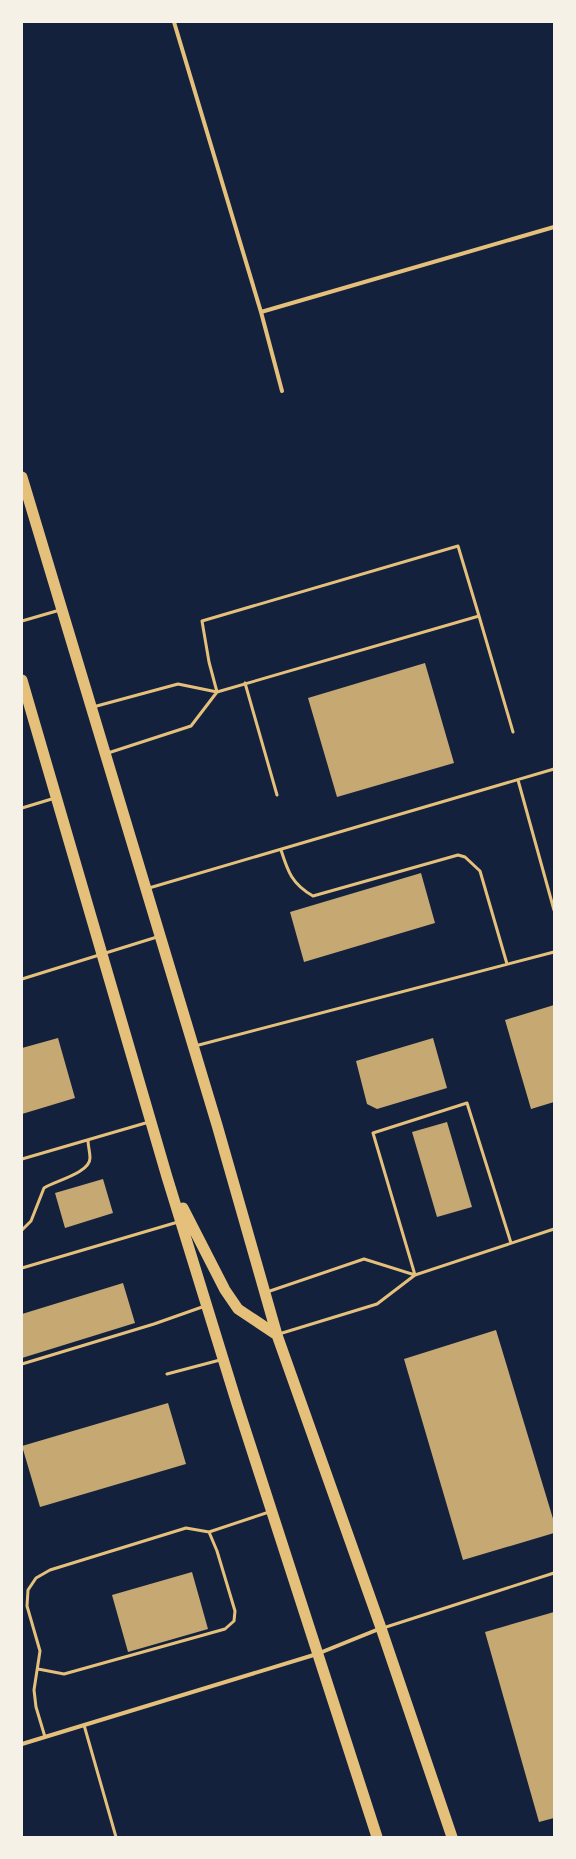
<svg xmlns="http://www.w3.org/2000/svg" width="576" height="1859" viewBox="0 0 576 1859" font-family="Helvetica,sans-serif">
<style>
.building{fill:#c6a872}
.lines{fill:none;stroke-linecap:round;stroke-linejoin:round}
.service{stroke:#e5c07b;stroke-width:3}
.minor{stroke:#e5c07b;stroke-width:4}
.trunk{stroke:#e5c07b;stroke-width:11}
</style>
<rect width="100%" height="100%" fill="#14213d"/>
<path class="building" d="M425 663 454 763 337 797 308 698Z
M421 873 435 923 304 962 290 912Z
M554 1005V1102L531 1109 505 1020Z
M58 1038 75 1098 22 1114V1048Z
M433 1038 447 1088 377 1109 367 1104 356 1061Z
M447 1122 472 1207 437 1217 412 1132Z
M103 1179 113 1213 65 1228 55 1193Z
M123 1283 135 1323 22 1358V1314Z
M496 1330 554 1522V1533L463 1560 404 1359Z
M168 1403 186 1464 40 1507 22 1446Z
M192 1572 208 1629 128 1652 112 1595Z
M554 1612V1818L539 1822 485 1632Z"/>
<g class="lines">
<path class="service" d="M479 616 513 732
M22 621 60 610
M245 683 277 795
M93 707 178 684 217 692 479 616 458 546 202 621 209 662 217 692
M108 753 191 726 217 692
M518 780 554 910
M22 808 55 798
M281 850C288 872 292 884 313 896L458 855 465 857 480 871 507 964
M149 888 554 769
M22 979 157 937
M195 1046 554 952
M22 1159 149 1122
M22 1230 31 1221 44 1188C55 1181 90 1173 90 1158 90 1152 88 1146 88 1140
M22 1268 178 1222
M415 1275 373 1133 467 1103 511 1243
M267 1292 364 1259 415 1275
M279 1334 377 1304 415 1275 554 1229
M22 1364 154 1324 205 1306
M167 1374 220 1360
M383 1628 554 1573
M38 1669 64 1674 225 1629 234 1621 235 1611 217 1551 209 1532
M84 1725 116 1837
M45 1737 36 1707 34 1690 40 1651 27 1606 28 1590 36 1578 50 1570 186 1528 209 1532 269 1512"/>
<path class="minor" d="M174 22 261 312 282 391
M261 312 554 227
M22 1744 317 1654 379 1629"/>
<path class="trunk" d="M22 477 217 1125 277 1335 381 1628 452 1837
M22 680 167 1177 237 1404 377 1837
M183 1208 225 1290 238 1309 277 1335"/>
</g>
<rect width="576" height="1859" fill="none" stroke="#f6f1e7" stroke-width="46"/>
</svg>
